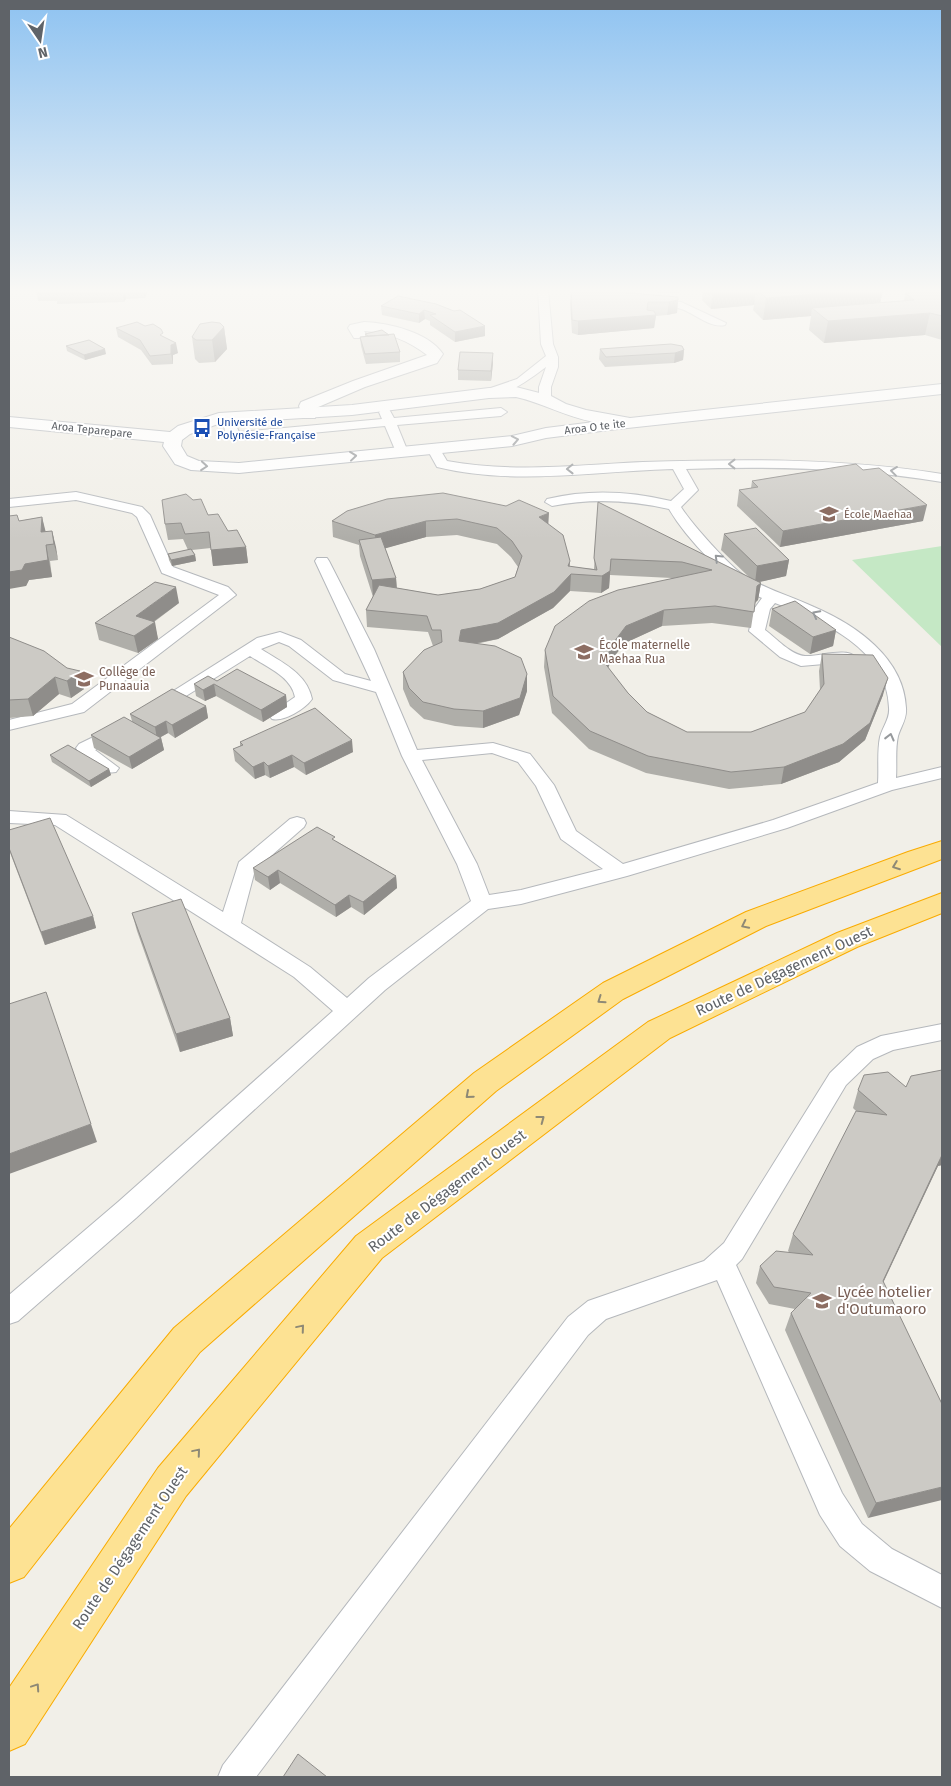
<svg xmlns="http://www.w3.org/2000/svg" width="951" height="1786" viewBox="0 0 951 1786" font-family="'Fira Sans',sans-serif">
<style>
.green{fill:#c5e8c5}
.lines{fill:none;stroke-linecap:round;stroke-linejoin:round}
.lane-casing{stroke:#b5b8bc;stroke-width:2}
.street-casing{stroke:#b5b8bc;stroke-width:2}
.secondary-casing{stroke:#b6babf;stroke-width:2}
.highway-casing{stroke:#f9ab00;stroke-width:2}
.lane{fill:#fff;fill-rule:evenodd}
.street{fill:#fff;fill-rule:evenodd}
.secondary{fill:#fff;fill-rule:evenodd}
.highway{fill:#fde293;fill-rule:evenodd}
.wall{fill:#afaea9;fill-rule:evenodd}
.shaded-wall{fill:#8f8d8a}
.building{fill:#cccac5;stroke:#8f8d8a}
.oneway{stroke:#979a9d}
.oneway2{stroke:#8e8975}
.labels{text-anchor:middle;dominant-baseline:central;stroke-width:4;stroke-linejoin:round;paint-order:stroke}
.far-transit-label{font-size:11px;fill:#164399;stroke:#fff;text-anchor:start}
.far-street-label{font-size:11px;fill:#5f6368;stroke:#fff}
.far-education-label{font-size:11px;fill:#785e54;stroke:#fff;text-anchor:start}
.education-label{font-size:12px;fill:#785e54;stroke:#fff;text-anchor:start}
.near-street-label{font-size:15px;fill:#5f6368;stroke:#fff}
.near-education-label{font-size:15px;fill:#785e54;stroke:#fff;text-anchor:start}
</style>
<rect width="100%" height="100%" fill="#f1efe8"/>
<path class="green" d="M942 546V647L852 560Z"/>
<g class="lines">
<g class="lane-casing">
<path id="lane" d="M538 289H548L553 344 558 357V367L551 387V399L545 403 539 399V387L546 367C533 377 502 400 485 396V390L517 379 546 356 541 344Z
M590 289H605L616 294 681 302 726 323 725 325C710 329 692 311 678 308 651 302 612 309 590 289Z
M385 408 389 409 394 418 501 408 507 412 501 416 397 425 408 452 402 456 396 452 385 426 237 440 225 433 224 424 230 420 234 421 239 432 382 419 379 412Z
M433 445 438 446 447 461C512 473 578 465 643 462 744 459 843 458 942 474V482C857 468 772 466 686 469L698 490 681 507C691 523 730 567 745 576 767 590 791 596 814 607 856 625 904 658 906 708 907 719 901 726 898 736 895 749 897 765 896 778L942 767V778L892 790 787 828 627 876 521 904 488 909 385 990 136 1218 18 1321 9 1324V1295L118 1202 333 1011 294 977 55 825 9 823V811L66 815 223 912 239 862 290 819 297 817 304 819 306 823 304 827 255 870 241 923 310 967 347 998 369 978 471 901 457 864 402 756 376 692 333 680 289 646 279 642 261 649C281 662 307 673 312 699 305 709 284 722 272 719L269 715 295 697C291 676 266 667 250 656L162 711H150L148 707 257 638 280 632 301 640 345 674 371 681 315 561 317 558H327L329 561 374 649 417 750 493 743 530 754 554 785 576 831 623 864 773 820 878 783C879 768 877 751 880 737 883 726 890 719 889 708 888 649 822 620 775 603L770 609 765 630C776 638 791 655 805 656 817 657 848 647 855 657L847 662 801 666 780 657 749 631 754 609 762 598C730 586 686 538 669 509 629 500 592 498 552 506L545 502 547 499C589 489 629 491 671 501L684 489 673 469C596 471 513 486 437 467L427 449ZM492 753 518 762 536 786 561 839 603 869 521 890 489 895 477 864 422 760Z
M76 492 142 507 150 515 173 567 228 587 236 595 84 712 9 730V720L72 704 219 595 162 573 137 517 132 513 76 500 9 507V499Z
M116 726 122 727 125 731 122 735 95 750 119 768 116 772C102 775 82 761 76 748L79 744Z
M942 1024V1040L893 1050 873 1059 846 1085 742 1259 736 1265 842 1493 862 1524 892 1549 942 1575V1608L870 1571 840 1546 820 1515 717 1280 606 1319 588 1335 256 1777H218L223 1765 568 1317 588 1301 704 1261 724 1243 830 1073 857 1047 881 1036Z"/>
</g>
<g class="street-casing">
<path id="street" d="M364 322C389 323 428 332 443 354L437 363 365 387 316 408 317 414 315 418H303L299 406 301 402 353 381 427 355C409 341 387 332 364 331L367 335 364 338H354L348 328 350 325Z"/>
</g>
<g class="secondary-casing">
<path id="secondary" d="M942 384V394L609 430 546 438 512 446 239 473 191 470 175 464 163 446 164 442 9 427V417L170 432 178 426 219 413 352 405 489 388 516 387 551 396 566 404 586 410 630 418ZM516 397C543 403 566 417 594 422L546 428 512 436 239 463 199 461 187 456 181 446 182 440 190 434 221 423 352 415 489 398Z"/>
</g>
<g class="highway-casing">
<path id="highway" d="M942 841V859L766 926 623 999 496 1091 200 1352 24 1577 9 1583V1529L174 1328 474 1073 603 983 746 912 908 852Z
M942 893V913L857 947 670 1038 382 1258 186 1496 25 1744 9 1751V1688L158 1468 356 1236 648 1022 837 933Z"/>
</g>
<use href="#lane" class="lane"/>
<use href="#street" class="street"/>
<use href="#secondary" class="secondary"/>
<use href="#highway" class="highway"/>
</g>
<path class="wall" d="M36 289H148L145 298 126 299 124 302 57 304V301H38Z
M620 289H692V291L667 293Z
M703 289H883L880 303 904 301 905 293 942 291V340L925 335 824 343 809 330 811 316 763 320 753 310 754 305 711 309 702 300Z
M571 291 678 297 677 313 667 315 656 316 654 328 578 335 572 333 570 304Z
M398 296 485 336 455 342 430 325V321L425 319 419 323 382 315 381 306Z
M224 327 227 349 215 362 199 363 195 359 192 337Z
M116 328 164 337 178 353 173 355V364L152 365 141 350 118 337Z
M365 334 400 352V362L366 364 361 346 360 337 365 336Z
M66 346 106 354 85 360 67 351Z
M600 349 684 350 683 360 674 363 605 367 599 359Z
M493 363 491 381 458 380V370Z
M752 481 923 521 780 547 737 506 739 490 751 488Z
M598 502 750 578 721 550 724 534 789 560 786 576 758 582 761 583 758 600 755 602 751 628 712 623 662 626 625 643 612 659 608 668 628 693 647 712 687 732H751L805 712 820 690 819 671 822 654 883 695 865 740 839 762 781 784 729 789 646 773 589 749 552 713 544 667 545 650 672 578 610 575 609 588 601 593 570 591 553 608 498 639 476 644 527 691 519 715 483 728 455 726 424 719 410 706 403 689V672L433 646 428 632 367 627 366 610 373 597 360 556 359 545 333 537 332 521 347 511 548 524 570 567 594 569ZM457 535 497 544 511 557 518 567 515 577 480 589 438 595 397 588 396 578 385 548 426 537Z
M208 515 246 547 248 563 213 566 211 548 192 550 195 555 196 561 172 566 169 560 168 554 188 550 183 539 168 540 165 524Z
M42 517 45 532 52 531 58 560 50 561 52 577 29 580 26 586 19 521Z
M179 603 154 622 158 639 138 653 99 640 95 623Z
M772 609 836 630 833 646 810 654 769 626Z
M9 637 84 689 71 698 59 694 33 716 9 718Z
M217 681 286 695 287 707 263 722 216 696 205 701 196 696 194 684Z
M206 706 208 718 175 738 168 733 161 737 164 750 132 769 94 748 91 735 132 721 130 714Z
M240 742 353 752 306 775 294 767 270 778 265 775 255 779 235 761 233 749 240 746Z
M50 755 109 769 111 775 91 787 52 762Z
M9 830 93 916 96 928 45 945 9 850Z
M336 841 396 876 397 888 364 915 351 907 336 917 280 883 270 890 255 880 253 868Z
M132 913 230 1018 233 1036 180 1052 137 931Z
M942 1070V1165L938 1166 883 1282 942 1404 868 1518 785 1330 791 1313 795 1309 769 1304 756 1283 760 1266 789 1252 788 1251 793 1234 857 1112 853 1108 858 1090 906 1087Z"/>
<path class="shaded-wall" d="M122 289H124L126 299 124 302Z
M143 289H148L145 298Z
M668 289H692V291L667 293Z
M713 289H756L754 305 711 309Z
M877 289H883L879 310 812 308 811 316 763 320 766 298Z
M678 300 677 313 667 315 669 302Z
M424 310 425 319 419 323V314Z
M930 313 925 335 824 343 828 321Z
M656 315 654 328 578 335V321Z
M485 326V336L455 342V332Z
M224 327 227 349 215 362 212 340Z
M176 343 178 353 173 355V364L171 354V345Z
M105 349 106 354 85 360 84 355Z
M684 350 683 360 674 363 675 353Z
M493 353V363L491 381V371Z
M927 505 923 521 780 547 783 531Z
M549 513 548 529 539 517Z
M42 517 46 533 41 532Z
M426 521V537L376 551 375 535Z
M52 531 56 547 58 560 54 544Z
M46 545 52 577 29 580 26 586 9 589V572Z
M246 547 248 563 213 566 211 550Z
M195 555 196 561 172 566 171 560Z
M611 559 609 588 601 593 602 576Z
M789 560 786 576 755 583 757 566Z
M570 561 569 576 571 574 570 591 553 608 498 639 461 646 459 641 461 630 568 566Z
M396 578 397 594 373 597 372 580Z
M761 583 758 600 755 603 757 586Z
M176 587 179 603 139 632 136 616Z
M664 610 662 626 625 643 612 659 603 679 604 662 614 642 626 626Z
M155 622 158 639 138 653 134 636Z
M836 630 833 646 810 654 813 637Z
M80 671 84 689 71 698 67 681Z
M527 674V691L519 715 483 728V711Z
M55 677 59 694 33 716 28 699Z
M888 678 883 695 865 740 839 762 781 784 784 767Z
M214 684 216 696 205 701 203 690Z
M286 695 287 707 263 722 261 710Z
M206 706 208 718 175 738 172 725Z
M166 721 168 733 157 739 155 727Z
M161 738 164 750 132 769 129 757Z
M352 740 353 752 306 775 304 763Z
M292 755 294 767 270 778 268 766Z
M264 762 265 775 255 779 253 767Z
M109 769 111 775 91 787 89 781Z
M278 870 280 883 270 890 268 877Z
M396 876 397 888 364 915 363 902Z
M349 895 351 907 336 917 335 905Z
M93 916 96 928 45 945 41 932Z
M230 1018 233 1036 180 1052 176 1034Z
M91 1124 97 1142 9 1174V1154Z
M942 1155V1165L938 1166 876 1298 883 1281Z
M942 1487V1500L868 1518 876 1503Z"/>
<path class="building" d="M574 289H581L678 297V300L669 302H648L647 310 654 311 656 315 578 321 572 320 571 291Z
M757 289H877L766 298Z
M942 291V316L930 313 828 321 812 308 914 300 905 293Z
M398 296 436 304 454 311 460 310 485 326 455 332 430 315 436 314 424 310 419 314 381 306Z
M137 322 145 326 153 324 161 329 163 333 160 335 176 343 171 345V354L150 356 140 340 116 328Z
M212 322 220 323 224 327 212 340H196L192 337 200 324Z
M382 330 389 335 368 336 365 334Z
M394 334 400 352 365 354 360 337Z
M89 340 105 349 84 355 66 346Z
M671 344 682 346 684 350 675 353 606 357 600 349Z
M460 352 493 353 491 371 458 370Z
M856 464 863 470 879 468 927 505 783 531 739 490 758 487 752 481Z
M443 493 506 506 519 500 549 513 539 517 563 535 570 561 568 566 597 570 594 558 598 502 761 583 757 586 754 612 715 606 664 610 626 626 614 642 604 662 628 693 647 712 687 732H751L805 712 824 684 822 654 873 655 888 678 870 723 843 744 784 767 731 772 648 756 590 731 553 696 545 650 555 626 589 601 618 590 712 570 682 562 611 559 610 571 602 576 571 574 554 592 498 623 461 630 459 641 495 646 521 658 527 674 520 698 483 711 454 709 423 702 409 688 403 672 424 650 442 642 441 630H432L427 616 366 610 379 585 438 595 480 589 515 577 522 556 512 541 497 528 457 519 426 521 375 535 332 521 347 511 387 499Z
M186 494 193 500 201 499 208 515 218 514 228 531 237 530 246 547 211 550 209 532 185 534 181 523 165 524 162 500Z
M17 515 19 521 42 517 41 532 52 531 54 544 46 545 48 560 25 564 22 570 9 572V516Z
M756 528 789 560 757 566 724 534Z
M381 537 396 578 372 580 359 540Z
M191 549 195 555 171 560 168 554Z
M155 582 176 587 136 616 155 622 134 636 95 623Z
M795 601 836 630 813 637 772 609Z
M9 637 44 651 67 668 80 671 67 681 55 677 28 699 9 700Z
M237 669 286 695 261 710 214 684 203 690 194 684 208 676 217 681Z
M172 689 206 706 172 725 166 721 155 727 130 714Z
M315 708 352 740 304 763 292 755 268 766 264 762 253 767 233 749 243 745 240 742Z
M124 717 161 738 129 757 91 735Z
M68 745 109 769 89 781 50 755Z
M50 818 93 916 41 932 9 848V830Z
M317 827 335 837 332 839 396 876 363 902 349 895 335 905 278 870 268 877 253 868Z
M181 899 230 1018 176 1034 132 913Z
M46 992 91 1124 9 1154V1004Z
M942 1070V1155L883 1281 942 1404V1487L876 1503 791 1313 811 1293 774 1287 760 1266 776 1251 813 1255 793 1234 856 1111 887 1115 858 1090 864 1075 888 1072 906 1087 911 1076Z
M298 1754 327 1777H283Z"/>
<defs><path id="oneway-chevron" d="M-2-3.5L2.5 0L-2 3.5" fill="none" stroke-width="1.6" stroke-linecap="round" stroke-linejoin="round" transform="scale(1.25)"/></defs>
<g class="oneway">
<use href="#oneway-chevron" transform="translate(515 440) rotate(-11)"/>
<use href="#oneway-chevron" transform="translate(353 456) rotate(-6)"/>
<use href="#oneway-chevron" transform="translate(732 464) rotate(-180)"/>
<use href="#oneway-chevron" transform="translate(204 466) rotate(5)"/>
<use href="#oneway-chevron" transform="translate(570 469) rotate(179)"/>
<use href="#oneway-chevron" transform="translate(894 471) rotate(-173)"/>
<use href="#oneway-chevron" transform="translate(718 558) rotate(-136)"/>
<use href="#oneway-chevron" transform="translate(816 614) rotate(-152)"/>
<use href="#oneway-chevron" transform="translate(890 737) rotate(-76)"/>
</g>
<g class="oneway2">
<use href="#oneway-chevron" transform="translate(896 866) rotate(159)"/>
<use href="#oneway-chevron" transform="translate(745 925) rotate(154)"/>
<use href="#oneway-chevron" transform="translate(601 1000) rotate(145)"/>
<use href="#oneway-chevron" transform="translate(469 1095) rotate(139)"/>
<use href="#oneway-chevron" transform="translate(541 1119) rotate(-37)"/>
<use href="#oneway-chevron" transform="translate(301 1328) rotate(-50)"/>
<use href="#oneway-chevron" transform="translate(197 1452) rotate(-50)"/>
<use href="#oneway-chevron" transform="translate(36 1687) rotate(-56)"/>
</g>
<linearGradient id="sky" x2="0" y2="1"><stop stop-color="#8fc3f1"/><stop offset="0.54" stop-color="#f9f8f5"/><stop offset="1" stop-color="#f9f8f5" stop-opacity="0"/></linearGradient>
<rect width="951" height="539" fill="url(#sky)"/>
<defs>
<g id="bus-bare" transform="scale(1.5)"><path d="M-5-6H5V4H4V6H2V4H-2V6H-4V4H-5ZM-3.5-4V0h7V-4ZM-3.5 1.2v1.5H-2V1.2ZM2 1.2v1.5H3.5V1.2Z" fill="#1a4fb4" stroke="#fff" stroke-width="2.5" paint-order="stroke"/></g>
<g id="school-bare" transform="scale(1.5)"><path d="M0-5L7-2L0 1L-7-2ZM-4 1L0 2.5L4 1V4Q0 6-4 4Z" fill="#8d6e63" stroke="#fff" stroke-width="2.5" paint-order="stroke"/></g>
</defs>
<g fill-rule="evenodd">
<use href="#bus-bare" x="202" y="428"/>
<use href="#school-bare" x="829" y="514"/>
<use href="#school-bare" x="584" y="652"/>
<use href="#school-bare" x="84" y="679"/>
<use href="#school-bare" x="822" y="1301"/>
</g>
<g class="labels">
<g class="far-transit-label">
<text x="217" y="422">Université de<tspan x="217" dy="13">Polynésie-Française</tspan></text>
</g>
<g class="far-street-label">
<text transform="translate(595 427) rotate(-7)">Aroa O te ite</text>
<text transform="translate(92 430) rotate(6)">Aroa Teparepare</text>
</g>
<g class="far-education-label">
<text x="844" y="514">École Maehaa</text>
</g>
<g class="education-label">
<text x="599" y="645">École maternelle<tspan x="599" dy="14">Maehaa Rua</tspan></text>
<text x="99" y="672">Collège de<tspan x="99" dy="14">Punaauia</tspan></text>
</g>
<g class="near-street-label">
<text transform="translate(784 971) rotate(-25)">Route de Dégagement Ouest</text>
<text transform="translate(447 1191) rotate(-37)">Route de Dégagement Ouest</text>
<text transform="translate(130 1548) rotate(-56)">Route de Dégagement Ouest</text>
</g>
<g class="near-education-label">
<text x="837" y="1292">Lycée hotelier<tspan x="837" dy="17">d'Outumaoro</tspan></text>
</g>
</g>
<rect width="951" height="1786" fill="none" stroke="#5f6368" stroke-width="20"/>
<g transform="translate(40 40) rotate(167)" stroke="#ffffff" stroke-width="4" paint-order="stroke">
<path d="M0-4L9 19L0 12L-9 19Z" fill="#5f6368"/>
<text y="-8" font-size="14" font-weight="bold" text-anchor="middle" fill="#5f6368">N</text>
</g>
</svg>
